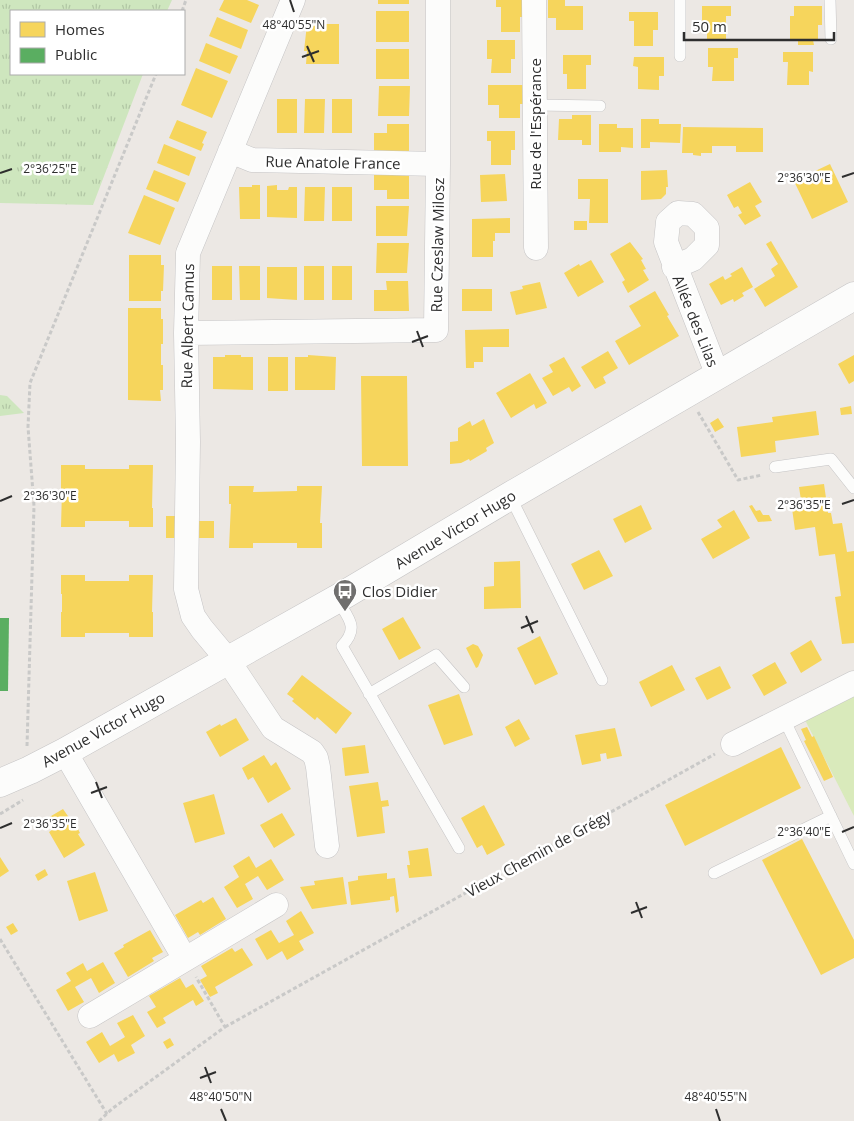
<svg xmlns="http://www.w3.org/2000/svg" width="854" height="1121" viewBox="0 0 854 1121" font-family="'Open Sans',sans-serif">
<style>
.grass{fill:url(#grass-tufts)}
.pitch{fill:#d9eabb}
.homes{fill:#f6d55c}
.public{fill:#5aae61}
.lines{fill:none;stroke-linecap:round;stroke-linejoin:round}
.service-casing{stroke:#c5c4c5;stroke-width:12}
.minor-casing{stroke:#c5c4c5;stroke-width:25}
.secondary-casing{stroke:#c5c4c5;stroke-width:29}
.path{stroke:#c9c9c8;stroke-width:3;stroke-dasharray:4 2.5;stroke-linecap:butt}
.service{stroke:#fcfcfb;stroke-width:11}
.minor{stroke:#fcfcfb;stroke-width:24}
.secondary{stroke:#fcfcfb;stroke-width:28}
.ticks{fill:none;stroke:#2e2e2e;stroke-width:2}
.labels{text-anchor:middle;dominant-baseline:central;stroke-width:5;stroke-linejoin:round;paint-order:stroke}
.street-label{font-size:15px;fill:#2e2e2e;stroke:#fff}
.poi-label{font-size:15px;fill:#2e2e2e;stroke:#fff;text-anchor:start}
.ticks-label{font-size:12px;text-anchor:middle;fill:#2e2e2e;stroke:#fff;stroke-width:5;stroke-linejoin:round;paint-order:stroke}
</style>
<defs>
<pattern id="grass-tufts" width="24" height="20" patternUnits="userSpaceOnUse" patternTransform="scale(1.25)"><rect width="24" height="20" fill="#cee6be"/><path d="M3 7l-1-3M5 7V3M7 7l1-3M15 17l-1-3M17 17v-4M19 17l1-3" fill="none" stroke="#b1c6a4"/></pattern>
</defs>
<rect width="100%" height="100%" fill="#ece8e4"/>
<path class="grass" d="M0 0H172L167 11H11V74H143L93 205 0 203Z
M0 395 7 396 24 413 0 416Z"/>
<path class="pitch" d="M854 691V816L804 718Z"/>
<path class="homes" d="M224 0H247L259 5 251 23 219 10Z
M378 0H409V4H378Z
M496 0H524V17H520V32H501V7H496Z
M548 0H565V6H583V30H556V18H548Z
M702 6H731V16H726V40H707V25H702Z
M794 6H822V25H818V40H813L814 45H798V40H790V16H794Z
M376 11H409V42H376Z
M629 12H658V30H653V46H634V21H629Z
M217 17 248 30 241 49 209 36Z
M307 24H339V64H306L307 51H304Z
M487 40H515V59H511V73H491L492 59H487Z
M206 43 238 56 230 74 199 61Z
M708 48H738V58H734V81H712L713 67H708Z
M376 49H409V79H376Z
M783 52H813V72L809 71V85H787L788 62H783Z
M563 55H591V65H586V89H567V74H563Z
M634 57H664V76H659V90L638 89V67L633 66Z
M196 68 228 81 212 118 181 105Z
M488 85H524V104H520V118H499V105H488Z
M379 86H410L409 116H378Z
M277 99H297V133H277Z
M305 99H325L324 133H304Z
M332 99H352V133H332Z
M572 115H591V145H582V140H558L559 119H572Z
M641 119H659V124H681L680 143 650 142V148H641Z
M177 120 207 132 202 143 204 144 201 151 169 138Z
M387 124H409V154H374V133H387Z
M599 124H617V128H633V148L621 147V152H599Z
M683 127 763 128V152H736V146H712V153H701V156L693 155V153H682Z
M487 131H515V150H511V165H491V141H487Z
M164 144 196 157 189 176 157 163Z
M830 164 848 202 812 219 794 181Z
M374 169H409V199H387V190H374Z
M154 170 186 183 178 202 146 189Z
M667 170 668 187H666V194L661 199 641 200V171Z
M505 174 507 201 481 202 480 175Z
M578 179H608V223H589L590 199H578Z
M750 182 762 202 755 206 761 216 745 225 738 215 742 213 738 206 734 208 727 195Z
M252 185H260V219H240L239 187H252Z
M277 185V190H288L289 187H297V218L267 217V186Z
M305 187H325L324 221H304Z
M332 187H352V221H332Z
M144 195 175 208 160 245 128 233Z
M376 206H409L407 236H376Z
M510 218V233H495V241H493V257H472V219Z
M574 221H587V230H574Z
M771 241 798 287 765 307 754 289 775 276 771 269 778 264 766 244Z
M630 242 643 259 641 260 646 269 643 270 649 280 628 293 622 282 625 280 610 254Z
M377 243H409L407 273H376Z
M129 255H161V265H164L163 291H161V301H129Z
M591 260 604 282 578 297 564 273 579 264 580 266Z
M212 266H232V300H212Z
M239 266H260V300H240Z
M304 266H324V300H304Z
M332 266H352V300H332Z
M267 267H297V300L267 298Z
M742 267 753 287 742 293 744 296 734 302 733 299 721 305 709 284 723 276 725 280 732 276 730 274Z
M386 281H408L409 311H374V290H387Z
M540 282 547 308 516 315 510 292 523 289 522 286Z
M462 289H492V311H462Z
M655 291 669 315 667 316 679 336 629 365 615 341 641 326 629 306Z
M128 308H161V319H163V344H161V365H163V390H160L161 401 128 400Z
M509 329V347H483V362H474V368H466L465 330Z
M608 351 618 368 603 377 606 383 595 389 581 367Z
M225 355H241V357H253V390L213 389V357H225Z
M308 355 336 357 335 390H295V357H308Z
M854 355V381L849 384 838 364Z
M268 357H288V391H268Z
M564 357 581 386 572 392 569 387 553 396 542 378 553 372 549 365Z
M530 373 547 403 536 409 534 404 511 418 496 393Z
M361 376H407L408 466H362Z
M851 406 852 414 841 415 840 408Z
M816 411 819 435 775 441 776 452 741 457 737 427 773 422 772 417Z
M718 418 724 427 715 432 710 423Z
M484 419 494 443 486 448 487 451 470 461 469 459 461 463 450 464V442L458 441V428L470 421 472 426Z
M61 465H85V469H129V465H153L152 508H153V527H129V521H85V527H61L62 490H61Z
M824 484 826 498 830 497 831 511H828V513H831L833 524 842 523 847 552 854 551V643L842 644 835 597 841 596 835 554 819 556 815 527 795 530 791 501 801 500 799 487Z
M229 486H254L253 492 297 491V486H322L320 523H322V548H297V543H253V548H229L231 504H229Z
M641 505 652 529 625 543 613 519Z
M752 505 756 511 760 510 763 515H769L772 521 758 522 749 506Z
M734 510 750 538 713 559 701 539 722 527 717 520Z
M166 516H181V538H166Z
M199 521H214V538H199Z
M599 550 613 576 584 590 571 564Z
M520 561 521 608 484 609V587L494 586V562Z
M61 575H85V581H129V575H153L152 612H153V637H129V633H85V637H61V612H62V594H61Z
M403 617 421 648 399 660 382 629Z
M540 636 558 674 535 685 517 648Z
M811 640 822 660 801 673 790 653Z
M473 644 478 646 483 655 478 667 476 668 466 648Z
M775 662 787 683 764 696 752 675Z
M672 665 685 690 651 707 639 682Z
M720 666 731 688 707 700 695 678Z
M302 675 352 713 336 734 317 717 315 720 292 701 294 699 287 694Z
M459 694 473 735 444 745 428 705Z
M236 718 249 740 220 757 206 732 220 724 221 726Z
M519 719 530 739 515 747 505 727Z
M807 727 812 737 814 736 833 777 824 781 804 741 806 740 801 729Z
M615 728 622 756 607 759 606 753 600 754 601 761 582 765 575 735Z
M365 745 369 773 345 776 342 748Z
M781 747 801 788 685 846 665 805Z
M264 755 271 766 276 762 291 789 268 803 253 777 248 780 242 768Z
M378 782 381 801 388 800 389 806 382 807 385 833 357 837 349 786Z
M214 794 225 834 195 843 183 803Z
M484 805 505 845 487 855 482 845 477 848 461 818Z
M63 809 70 819 72 818 78 829 80 833 78 834 85 845 64 858 49 832 52 830 46 819Z
M282 813 295 835 274 848 260 825Z
M802 839 854 940V958L821 975 762 860Z
M428 848 432 876 409 878 407 865H410L408 851Z
M249 856 256 868 271 859 284 880 267 890 258 876 245 884 253 899 237 908 224 887 239 877 233 866Z
M0 857 9 871 0 877Z
M45 869 48 875 38 881 35 875Z
M95 872 108 911 79 921 67 881Z
M387 873V879L395 878 399 911 396 913 394 896 390 897V900L351 905 348 882 358 880V876Z
M343 877 347 904 312 909 300 887 315 885 314 881Z
M213 897 226 919 200 935 198 932 188 938 175 915 201 900 203 903Z
M301 911 314 933 299 941 304 950 287 960 282 951 267 960 255 939 271 930 279 943 294 935 286 921Z
M13 923 18 931 11 935 6 927Z
M150 930 163 952 152 958 154 961 128 977 114 953 124 947 123 945Z
M232 948 235 952 242 948 253 965 215 987 218 993 210 997 200 980 207 976 201 966Z
M103 962 115 983 99 993 91 978 75 987 84 1002 68 1011 56 990 71 981 66 973 83 963 87 971Z
M180 978 186 988 193 984 204 1001 196 1006 193 1000 163 1018 166 1023 157 1028 147 1012 156 1007 149 996Z
M133 1015 145 1036 131 1045 135 1053 118 1062 114 1054 99 1063 86 1042 102 1032 110 1046 125 1037 117 1023Z
M170 1038 174 1045 167 1049 163 1042Z"/>
<path class="public" d="M0 618H9L8 691H0Z"/>
<g class="lines">
<g class="service-casing">
<path id="service" d="M680 0V56
M830 0 831 39
M535 105 600 106
M775 467 831 459 854 488
M510 496 602 680
M337 599C348 618 360 627 342 646L459 848
M369 694 436 655 464 687
M784 719 854 864
M714 873 831 816"/>
</g>
<g class="minor-casing">
<path id="minor" d="M293 0 188 253 186 333 188 442 186 589 193 616 202 629 227 659 273 728 312 752 316 758 318 767 327 846
M534 0 536 248
M230 151 252 160 438 164
M674 267 693 259 707 245V228L693 214 678 213 668 222 666 242 718 376
M186 333 436 330 438 164V0
M733 744 854 683
M65 752 185 959
M90 1016 276 905"/>
</g>
<g class="secondary-casing">
<path id="secondary" d="M0 783 30 770 65 752 337 599 510 496 854 296"/>
</g>
<path class="path" d="M182 11 186 0
M698 412 738 480 762 475
M27 746 34 506 28 427 30 383 156 74
M0 814 23 800
M0 939 107 1114
M225 1027 715 754
M99 1121 113 1108 225 1027 196 977"/>
<use href="#service" class="service"/>
<use href="#minor" class="minor"/>
<use href="#secondary" class="secondary"/>
</g>
<path class="ticks" d="M290 0 294 12M307 46 314 62M302 57 319 51M0 173 12 169M842 177 854 173M417 331 423 347M412 342 428 336M0 501 12 496M842 504 854 500M526 616 533 633M521 628 538 621M96 782 102 798M91 793 107 787M0 828 12 823M842 832 854 827M636 902 642 918M631 913 647 907M205 1067 211 1083M200 1078 216 1072M221 1109 226 1121M716 1109 720 1121"/>
<defs>
<g id="bus-pin" transform="scale(1.25)"><path d="M0 17L-7.5 6A9.5 9.5 0 1 1 7.5 6Z" fill="#706f6e" stroke="#fff"/><path d="M-5-6H5V4H4V6H2V4H-2V6H-4V4H-5ZM-3.5-4V0h7V-4ZM-3.5 1.2v1.5H-2V1.2ZM2 1.2v1.5H3.5V1.2Z" fill="#fff"/></g>
</defs>
<g fill-rule="evenodd">
<use href="#bus-pin" x="345" y="591"/>
</g>
<g class="labels">
<g class="street-label">
<text transform="translate(535 124) rotate(-90)">Rue de l'Espérance</text>
<text transform="translate(333 162) rotate(1)">Rue Anatole France</text>
<text transform="translate(437 245) rotate(-89)">Rue Czeslaw Milosz</text>
<text transform="translate(696 321) rotate(68)">Allée des Lilas</text>
<text transform="translate(187 326) rotate(-89)">Rue Albert Camus</text>
<text transform="translate(455 529) rotate(-31)">Avenue Victor Hugo</text>
<text transform="translate(103 729) rotate(-29)">Avenue Victor Hugo</text>
<text transform="translate(538 853) rotate(-29)">Vieux Chemin de Grégy</text>
</g>
<g class="poi-label">
<text x="362" y="591">Clos Didier</text>
</g>
</g>
<g class="ticks-label">
<text x="294" y="29">48°40'55"N</text>
<text x="50" y="173">2°36'25"E</text>
<text x="804" y="182">2°36'30"E</text>
<text x="50" y="500">2°36'30"E</text>
<text x="804" y="509">2°36'35"E</text>
<text x="50" y="828">2°36'35"E</text>
<text x="804" y="836">2°36'40"E</text>
<text x="221" y="1101">48°40'50"N</text>
<text x="716" y="1101">48°40'55"N</text>
</g>
<rect x="10" y="10" width="175" height="65" fill="#ffffff" stroke="#ababab"/>
<rect x="20" y="22" width="25" height="15" fill="#f6d55c" stroke="#ababab"/>
<text x="55" y="35" font-size="15" fill="#2e2e2e">Homes</text>
<rect x="20" y="48" width="25" height="15" fill="#5aae61" stroke="#ababab"/>
<text x="55" y="60" font-size="15" fill="#2e2e2e">Public</text>
<path d="M684 32v8h150v-8" fill="none" stroke="#2e2e2e" stroke-width="2.5"/>
<text x="692" y="32" font-size="15" fill="#2e2e2e" stroke="#ffffff" stroke-width="4" paint-order="stroke">50 m</text>
</svg>
